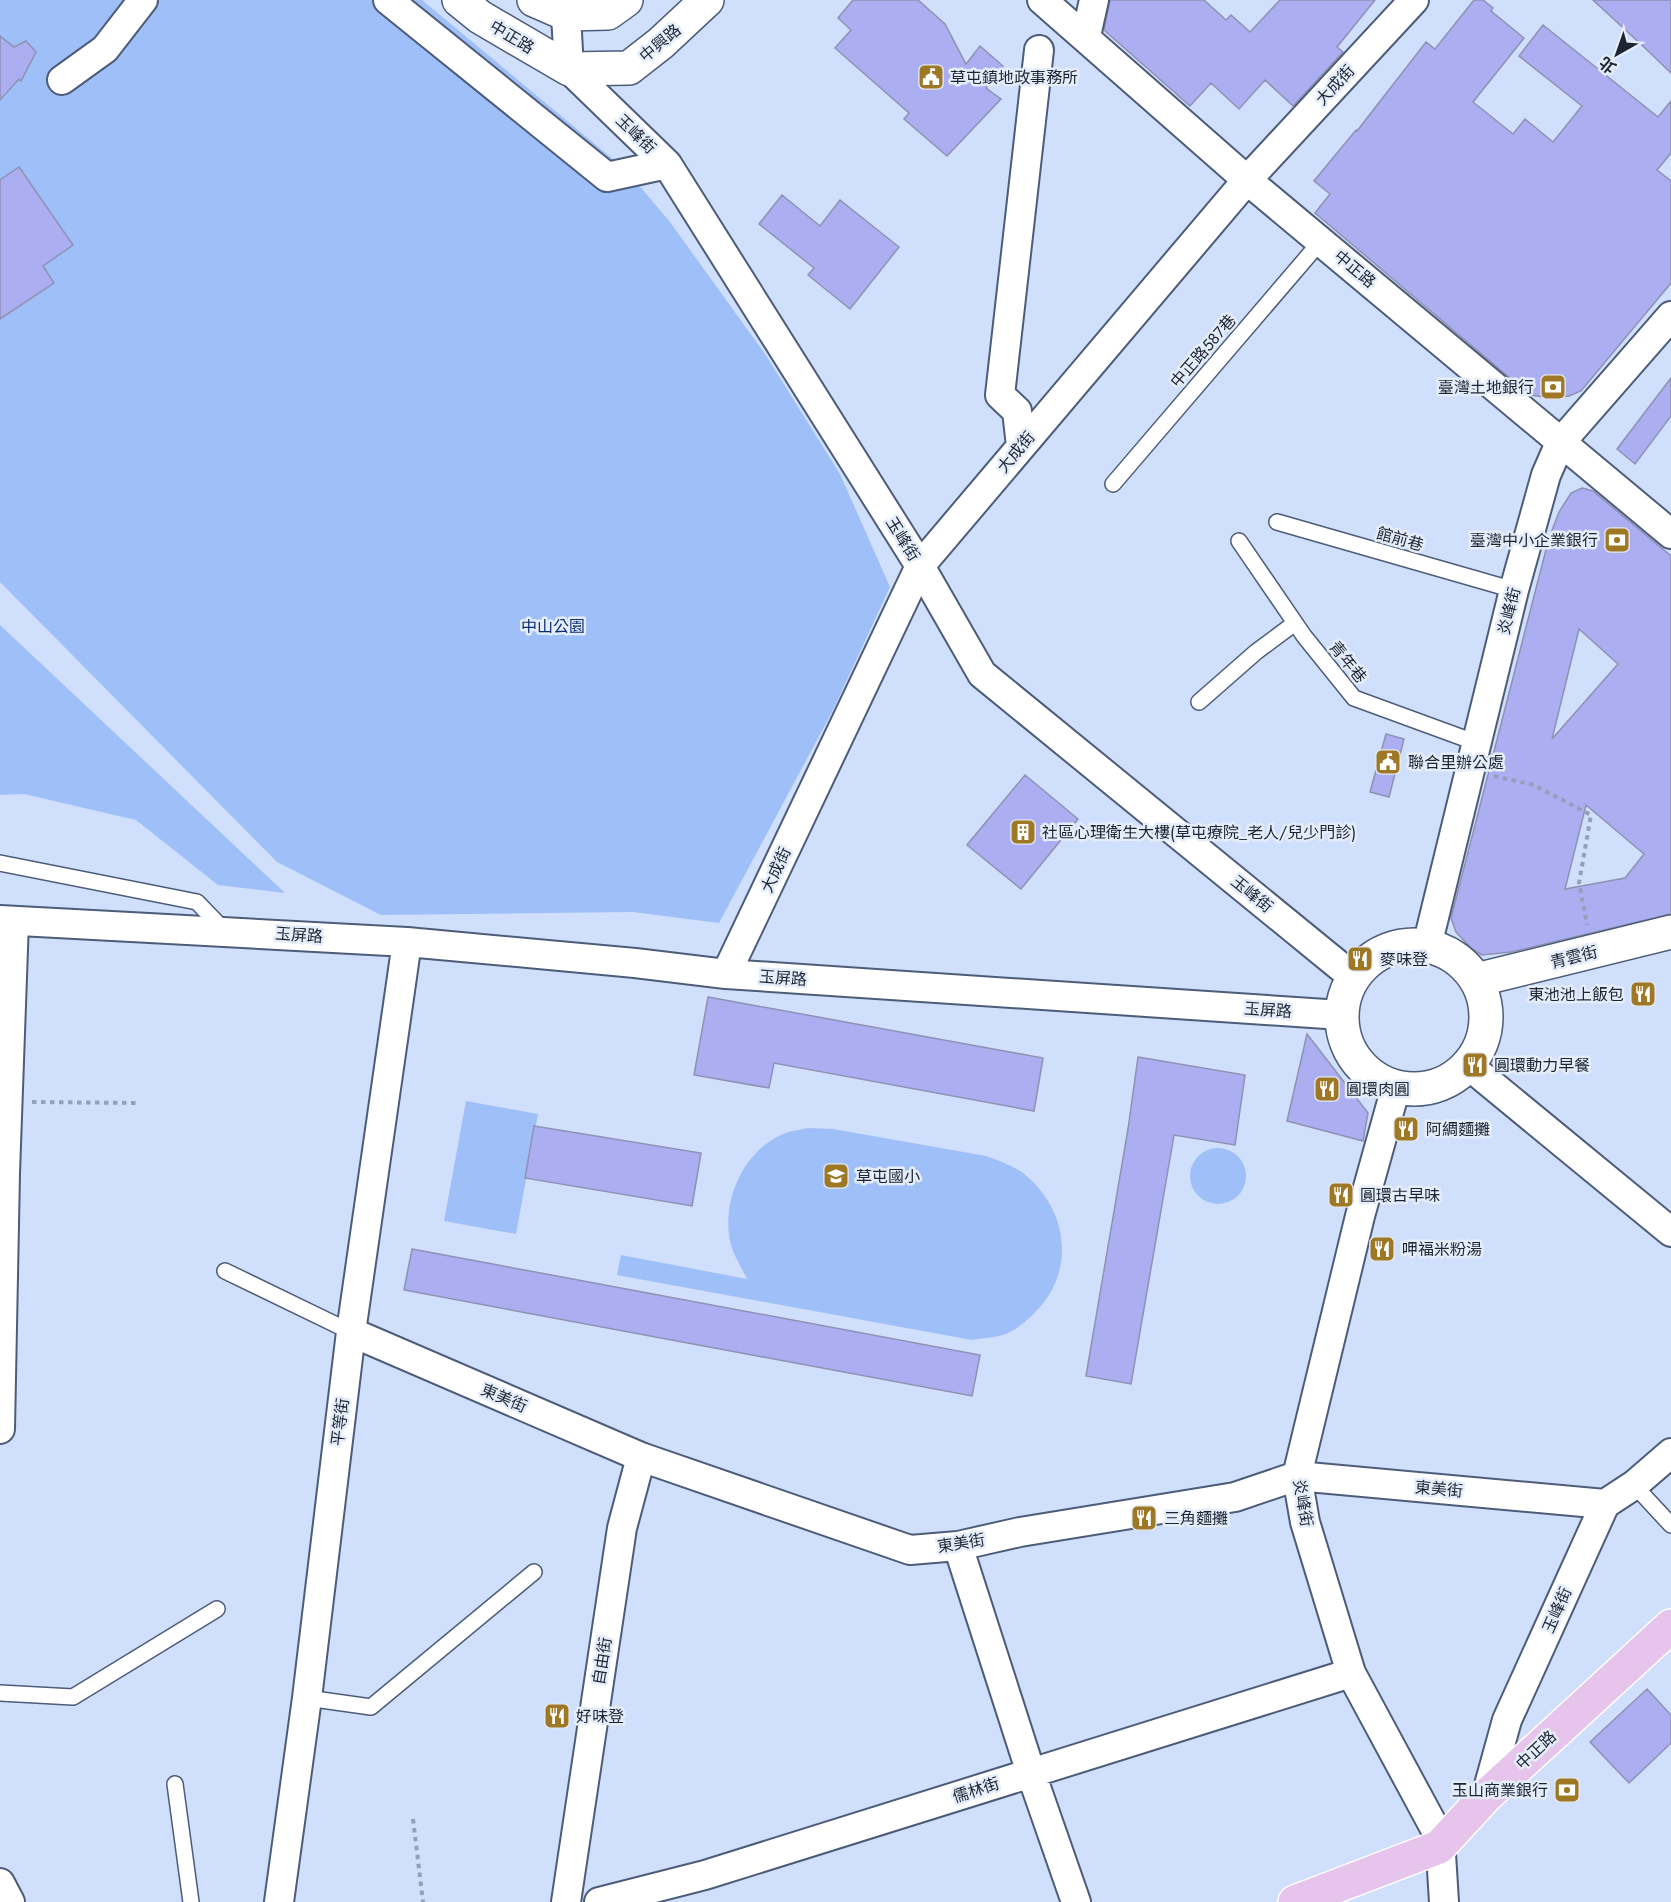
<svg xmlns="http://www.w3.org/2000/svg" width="1671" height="1902" viewBox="0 0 1671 1902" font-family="Jost,'Noto Sans TC',sans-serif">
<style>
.green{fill:#9fbff9}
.building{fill:#acaef2;stroke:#8f91b3;stroke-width:1.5;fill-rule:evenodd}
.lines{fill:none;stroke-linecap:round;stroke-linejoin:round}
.service-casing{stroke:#4c5c79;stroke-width:18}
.minor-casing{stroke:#4c5c79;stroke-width:32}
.tertiary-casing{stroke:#4c5c79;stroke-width:36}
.primary-casing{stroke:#fff;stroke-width:36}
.path{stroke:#93a0b7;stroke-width:4;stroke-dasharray:4.5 4.5;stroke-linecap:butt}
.service{stroke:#fff;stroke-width:15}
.minor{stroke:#fff;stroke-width:28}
.tertiary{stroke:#fff;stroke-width:33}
.primary{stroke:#e6c4ec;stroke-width:33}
.labels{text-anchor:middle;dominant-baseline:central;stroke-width:5;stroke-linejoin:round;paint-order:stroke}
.street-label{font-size:16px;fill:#1e2532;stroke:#e5ecfa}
.poi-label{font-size:16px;fill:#1e2532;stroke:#e5ecfa;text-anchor:start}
.park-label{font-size:16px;fill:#0a2c71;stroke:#e5ecfa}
</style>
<rect width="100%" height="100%" fill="#d0dffb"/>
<path class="green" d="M0 0H422L626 170 670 222 765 354 840 474 890 587 832 712 719 923 633 912 381 915 277 862 0 582Z
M0 625 285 893 218 885 136 820 24 794 0 795Z
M466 1101 538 1114 516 1234 444 1221Z
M808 1128 833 1129 986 1156C1002 1162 1018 1167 1030 1179 1067 1214 1074 1268 1040 1307 1029 1319 1016 1332 999 1336 991 1338 981 1338 972 1340L617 1275 621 1255 747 1279C741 1266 733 1255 730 1241 722 1201 743 1152 781 1135 789 1131 799 1130 808 1128Z
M1190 1176a28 28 0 1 1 56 0a28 28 0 1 1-56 0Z"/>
<path class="building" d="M853 0H918L945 24 966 64 980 46 1003 66 986 88 1001 99 947 156 904 119 909 113 835 48 851 30 838 18Z
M1110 0H1204L1226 20 1231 15 1250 32 1280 0H1375L1337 47 1343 52 1293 106 1265 80 1239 109 1211 83 1190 106 1104 30Z
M1474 0H1483L1493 8 1491 11 1524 38 1473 102 1513 134 1525 119 1553 142 1582 106 1519 56 1543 25 1658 117 1671 101V153L1657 170 1671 181V283L1581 391 1569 396 1551 398 1530 395 1315 213 1330 194 1314 181 1356 130 1357 131 1426 42 1435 49Z
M1593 0H1671V73L1645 48Z
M0 36 14 47 26 41 36 52 21 81 19 79 0 100Z
M19 167 73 245 43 266 54 283 0 319V180Z
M782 195 820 226 840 200 899 247 850 309 808 275 814 268 759 224Z
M1671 378V416L1635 464 1617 449Z
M1582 488 1593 491 1671 556V914L1511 952 1482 955 1471 948 1456 932 1451 918 1549 538 1559 512 1571 493ZM1579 629 1618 664 1552 739ZM1586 805 1644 854 1625 878 1565 889Z
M1386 734 1404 739 1389 797 1370 792Z
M1025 775 1078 819 1021 889 967 845Z
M708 997 1043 1058 1034 1111 774 1063 769 1088 694 1075Z
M1307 1034 1368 1113 1363 1141 1287 1121Z
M1138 1057 1245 1075 1235 1145 1174 1135 1131 1384 1086 1376 1128 1129Z
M534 1126 701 1153 692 1206 525 1178Z
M412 1249 980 1355 972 1396 404 1290Z
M1647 1689 1671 1715V1743L1629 1783 1590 1742Z"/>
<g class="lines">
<g class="service-casing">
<path id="service" d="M1113 484 1321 241
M1277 522 1514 590
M1239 541 1304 636 1354 698 1477 743
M1199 702 1256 652 1295 623
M0 863 197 902 225 931
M225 1271 351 1332
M1634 1485 1671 1525
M0 1693 73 1697 217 1609
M307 1698 371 1707 534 1572
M175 1784 191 1902"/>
</g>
<g class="minor-casing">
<path id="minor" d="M388 0 607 177 667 164
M1042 0 1247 180 1671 534
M566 14 569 69 667 164 920 566 982 674 1353 977
M1086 36 1094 0
M62 80 105 49 143 0
M1021 446 1017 411 1000 395 1039 50
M0 920 407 942 635 963 726 974 1341 1015
M1427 946 1514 590 1546 475 1560 443 1671 316
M726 974 920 566 1247 180 1414 0
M1468 1065 1671 1232
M1396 1087 1360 1216 1297 1476 1305 1522 1351 1673 1440 1838 1444 1902
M351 1332 641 1457 910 1550 958 1546 1020 1532 1235 1497 1297 1476 1605 1504
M0 1429 5 1173 14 921
M958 1546 1031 1773 1076 1902
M1486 1796 1507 1720 1605 1504 1634 1485 1671 1453
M0 1883 10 1902
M279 1902 307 1698 351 1332 407 942
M566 1902 622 1528 641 1457
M599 1902 705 1875 1351 1673"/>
</g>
<g class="tertiary-casing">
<path id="tertiary" d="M459 0 480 17 569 69 629 68 661 43 707 0
M534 0 566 14 608 13 626 0
M1342 1017a72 72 0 1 1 144 0a72 72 0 1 1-144 0Z
M1476 980 1671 932"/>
</g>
<g class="primary-casing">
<path id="primary" d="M1295 1902 1439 1847 1486 1796 1671 1626"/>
</g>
<path class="path" d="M1494 776 1534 785 1591 815 1579 883 1587 925
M32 1102 140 1103
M413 1819 423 1902"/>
<use href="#service" class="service"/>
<use href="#minor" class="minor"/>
<use href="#tertiary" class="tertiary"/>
<use href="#primary" class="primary"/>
</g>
<defs>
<g id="civic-square" transform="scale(1.35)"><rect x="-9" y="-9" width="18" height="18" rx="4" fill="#9e7825" stroke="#e5ecfa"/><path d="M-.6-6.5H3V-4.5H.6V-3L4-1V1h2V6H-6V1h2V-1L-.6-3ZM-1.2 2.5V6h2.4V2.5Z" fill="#fff"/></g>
<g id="bank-square" transform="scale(1.35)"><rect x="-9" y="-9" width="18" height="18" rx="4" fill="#9e7825" stroke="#e5ecfa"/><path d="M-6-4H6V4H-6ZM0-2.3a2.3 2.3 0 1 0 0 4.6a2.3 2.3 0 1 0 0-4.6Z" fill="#fff"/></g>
<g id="building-square" transform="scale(1.35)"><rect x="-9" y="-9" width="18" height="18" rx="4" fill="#9e7825" stroke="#e5ecfa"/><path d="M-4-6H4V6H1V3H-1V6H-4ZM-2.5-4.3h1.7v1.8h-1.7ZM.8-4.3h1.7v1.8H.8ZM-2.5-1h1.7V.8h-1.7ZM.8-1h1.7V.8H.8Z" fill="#fff"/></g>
<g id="restaurant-square" transform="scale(1.35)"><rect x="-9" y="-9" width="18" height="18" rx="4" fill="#9e7825" stroke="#e5ecfa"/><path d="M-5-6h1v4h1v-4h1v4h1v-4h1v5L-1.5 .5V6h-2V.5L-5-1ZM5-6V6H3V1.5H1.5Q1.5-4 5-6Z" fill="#fff"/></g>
<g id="school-square" transform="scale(1.35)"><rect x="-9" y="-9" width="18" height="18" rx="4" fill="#9e7825" stroke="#e5ecfa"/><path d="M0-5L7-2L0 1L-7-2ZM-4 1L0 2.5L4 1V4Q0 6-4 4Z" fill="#fff"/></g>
</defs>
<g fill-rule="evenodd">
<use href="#civic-square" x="931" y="77"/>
<use href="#bank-square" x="1553" y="387"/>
<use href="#bank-square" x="1617" y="540"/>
<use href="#civic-square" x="1388" y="762"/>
<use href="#building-square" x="1023" y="832"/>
<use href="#restaurant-square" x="1360" y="959"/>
<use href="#restaurant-square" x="1643" y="994"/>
<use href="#restaurant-square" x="1475" y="1065"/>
<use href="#restaurant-square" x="1327" y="1089"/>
<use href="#restaurant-square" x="1406" y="1129"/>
<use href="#school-square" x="836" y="1176"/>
<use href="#restaurant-square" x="1341" y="1195"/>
<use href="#restaurant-square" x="1382" y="1249"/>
<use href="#restaurant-square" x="1144" y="1518"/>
<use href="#restaurant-square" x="557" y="1716"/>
<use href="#bank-square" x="1567" y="1790"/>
</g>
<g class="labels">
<g class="street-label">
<text transform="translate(512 37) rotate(31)">中正路</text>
<text transform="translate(660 43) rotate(-40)">中興路</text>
<text transform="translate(1335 85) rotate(-47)">大成街</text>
<text transform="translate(636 134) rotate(44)">玉峰街</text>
<text transform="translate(1355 269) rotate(40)">中正路</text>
<text transform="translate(1203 351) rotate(-49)">中正路587巷</text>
<text transform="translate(1016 452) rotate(-50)">大成街</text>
<text transform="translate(903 539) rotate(58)">玉峰街</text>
<text transform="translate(1400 539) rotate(16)">館前巷</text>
<text transform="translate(1509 611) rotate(-76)">炎峰街</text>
<text transform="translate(1348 662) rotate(51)">青年巷</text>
<text transform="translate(776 870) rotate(-65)">大成街</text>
<text transform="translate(1252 894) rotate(39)">玉峰街</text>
<text transform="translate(299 935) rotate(4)">玉屏路</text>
<text transform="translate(1574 957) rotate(-14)">青雲街</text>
<text transform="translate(783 978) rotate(4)">玉屏路</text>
<text transform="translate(1268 1010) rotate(4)">玉屏路</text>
<text transform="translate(504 1398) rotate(23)">東美街</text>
<text transform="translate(340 1422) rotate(-83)">平等街</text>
<text transform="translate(1439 1489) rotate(5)">東美街</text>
<text transform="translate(1303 1503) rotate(80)">炎峰街</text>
<text transform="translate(961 1543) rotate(-9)">東美街</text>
<text transform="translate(1557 1610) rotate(-66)">玉峰街</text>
<text transform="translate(602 1661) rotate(-81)">自由街</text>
<text transform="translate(1536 1750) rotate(-43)">中正路</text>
<text transform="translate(976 1790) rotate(-18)">儒林街</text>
</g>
<g class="poi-label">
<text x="950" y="77">草屯鎮地政事務所</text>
<text x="1534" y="387" text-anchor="end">臺灣土地銀行</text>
<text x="1598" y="540" text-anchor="end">臺灣中小企業銀行</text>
<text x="1408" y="762">聯合里辦公處</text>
<text x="1042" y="832">社區心理衛生大樓(草屯療院_老人/兒少門診)</text>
<text x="1380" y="959">麥味登</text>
<text x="1624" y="994" text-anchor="end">東池池上飯包</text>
<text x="1494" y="1065">圓環動力早餐</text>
<text x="1346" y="1089">圓環肉圓</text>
<text x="1426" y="1129">阿綢麵攤</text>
<text x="856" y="1176">草屯國小</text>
<text x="1360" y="1195">圓環古早味</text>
<text x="1402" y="1249">呷福米粉湯</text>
<text x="1164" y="1518">三角麵攤</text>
<text x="576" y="1716">好味登</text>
<text x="1548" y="1790" text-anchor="end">玉山商業銀行</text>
</g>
<g class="park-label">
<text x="553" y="626">中山公園</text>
</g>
</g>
<g transform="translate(1617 54) rotate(220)" stroke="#e5ecfa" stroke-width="4.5" paint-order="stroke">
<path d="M0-4.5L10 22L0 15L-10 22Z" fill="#1e2532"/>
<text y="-9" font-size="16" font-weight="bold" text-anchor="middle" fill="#1e2532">北</text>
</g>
</svg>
